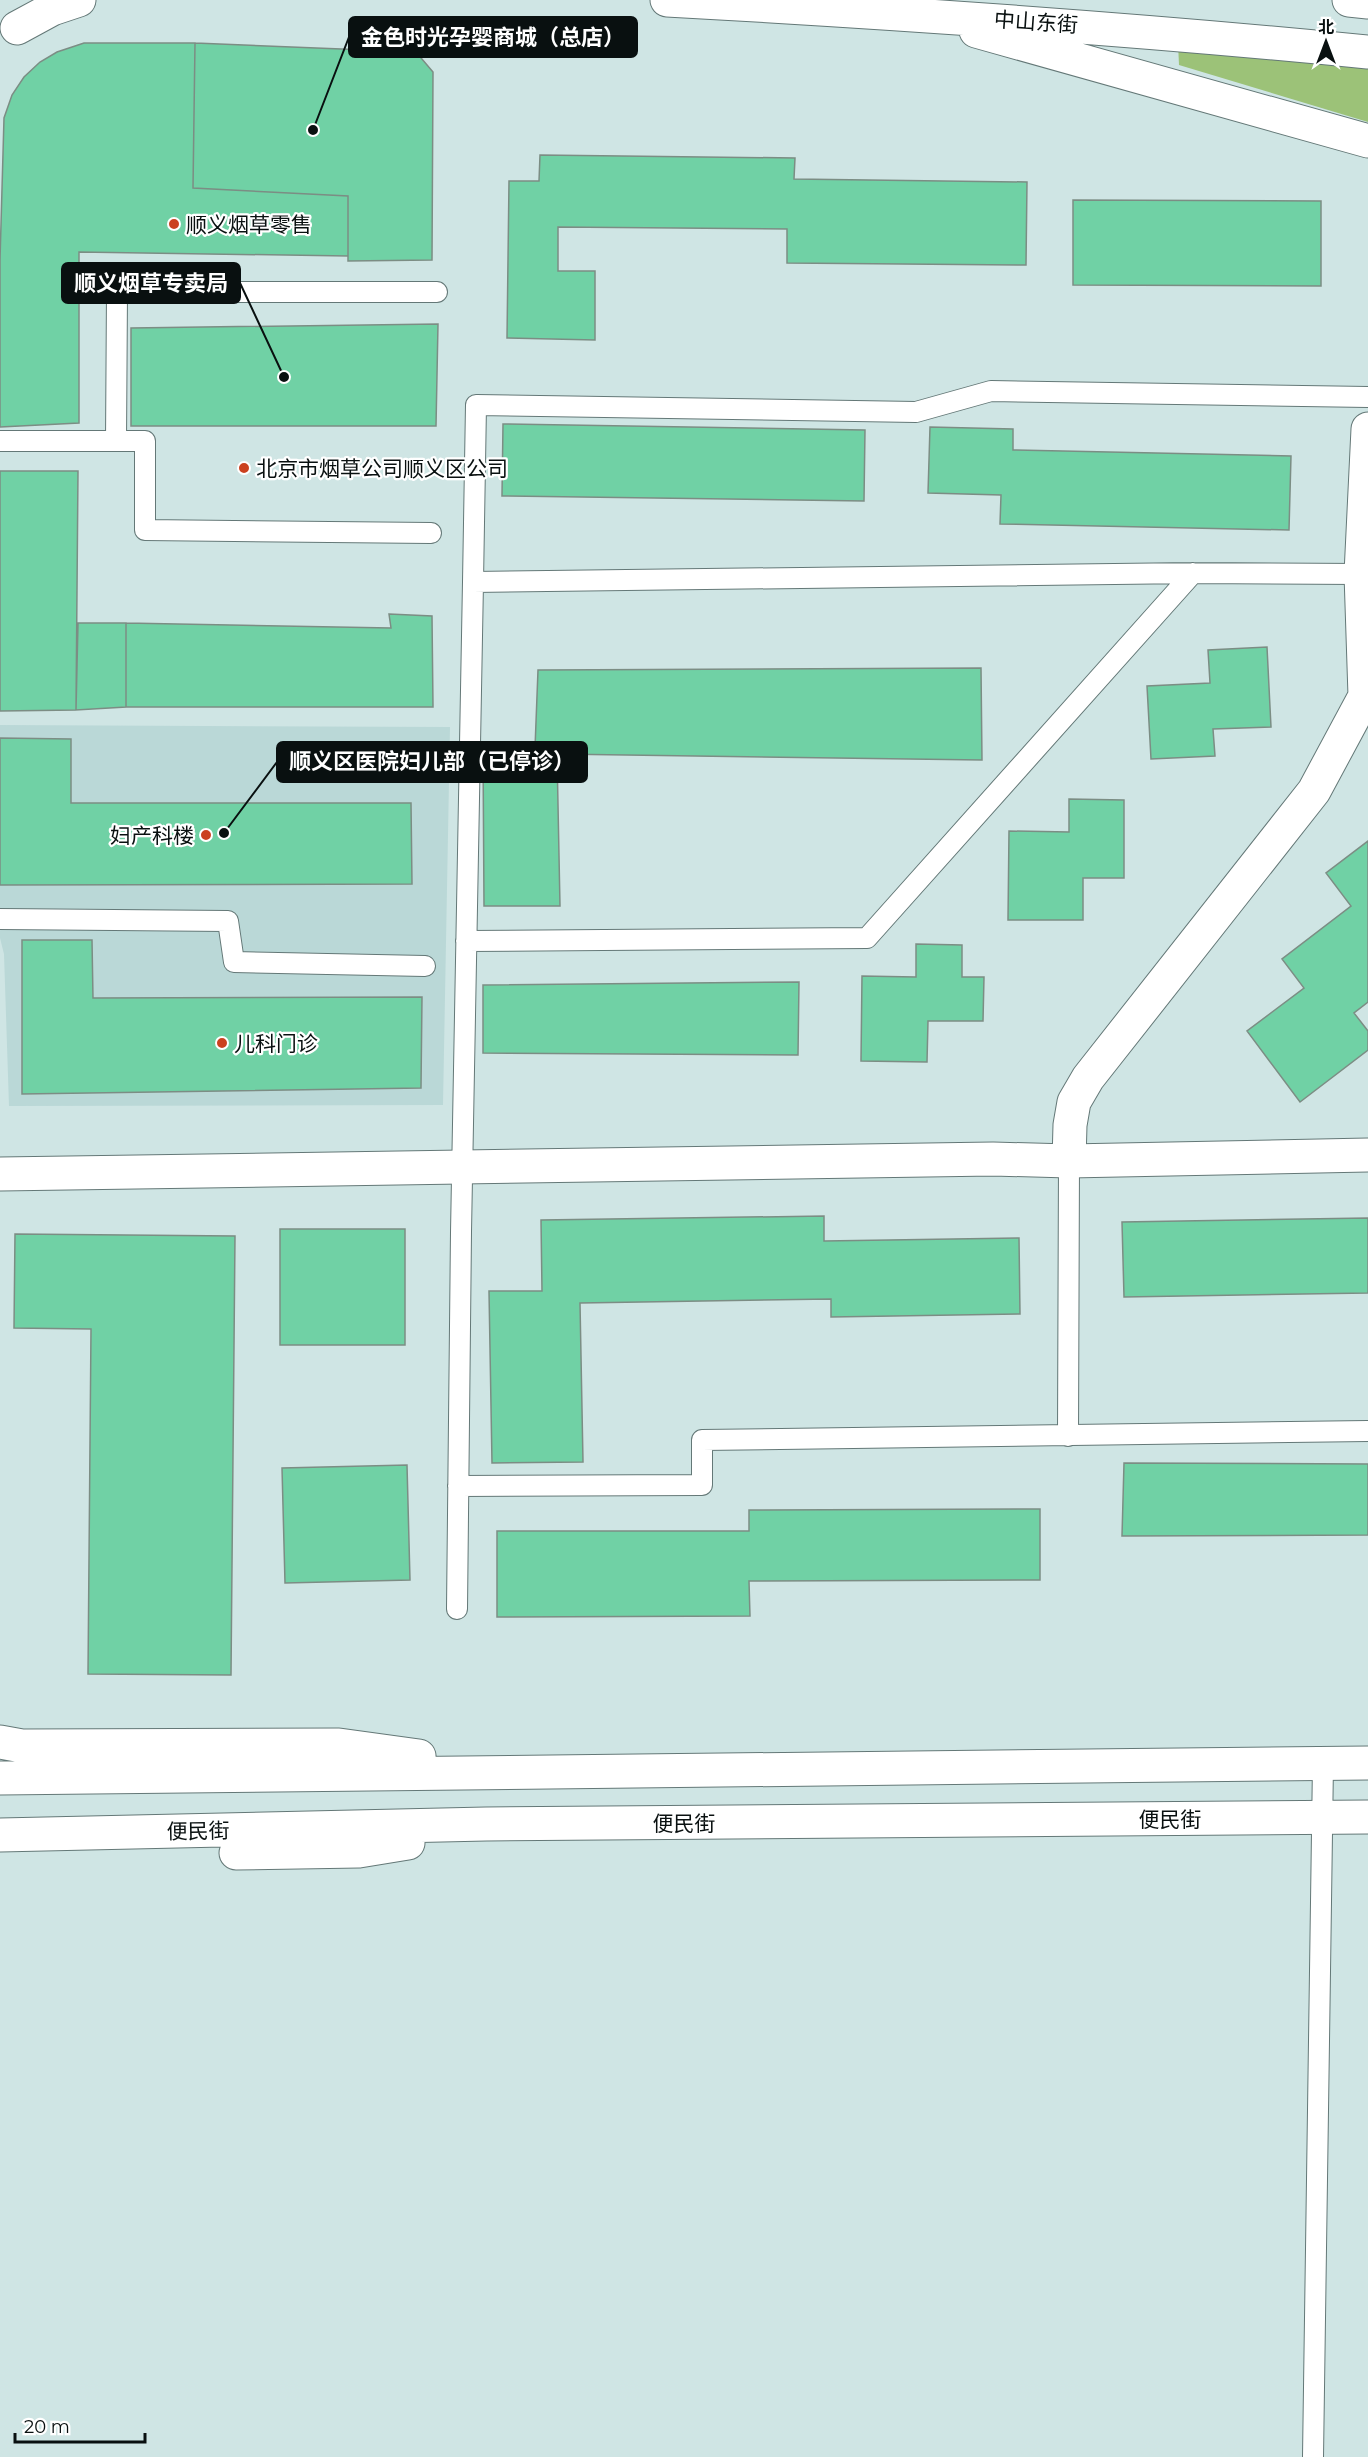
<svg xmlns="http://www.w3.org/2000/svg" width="1368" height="2457" viewBox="0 0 1368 2457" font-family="Montserrat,'Noto Sans SC',sans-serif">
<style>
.built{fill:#bad8d7}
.green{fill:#9cc278}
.building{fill:#70d1a5;stroke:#7c8d84;stroke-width:1.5}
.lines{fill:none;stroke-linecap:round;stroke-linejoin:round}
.service-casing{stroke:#647877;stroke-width:22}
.minor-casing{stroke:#647877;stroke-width:35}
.tertiary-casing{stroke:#647877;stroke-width:35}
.primary-casing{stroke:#647877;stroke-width:35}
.service{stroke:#fff;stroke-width:20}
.minor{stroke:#fff;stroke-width:33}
.tertiary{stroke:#fff;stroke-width:33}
.primary{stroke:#fff;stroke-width:33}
.poi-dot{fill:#cb411f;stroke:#fff;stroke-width:2}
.labels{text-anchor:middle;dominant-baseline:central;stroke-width:4.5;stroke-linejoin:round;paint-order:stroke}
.street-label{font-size:21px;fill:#091010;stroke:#fff}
.poi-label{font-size:21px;fill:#091010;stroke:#fff;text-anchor:start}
.leader{fill:none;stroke:#091010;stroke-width:2}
.callout-dot{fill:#091010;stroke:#fff;stroke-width:2}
.callout{fill:#091010;stroke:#091010;stroke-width:2}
.callout-label{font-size:22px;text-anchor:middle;font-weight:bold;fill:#fff}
</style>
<rect width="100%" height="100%" fill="#cfe5e4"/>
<path class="built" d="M0 725 450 727 443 1105 9 1106 4 954 0 938Z"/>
<path class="green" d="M1178 43 1368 64V122L1179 65Z"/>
<path class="building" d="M84 43H195L193 188 348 196V256L79 252V423L0 427V260L4 118 12 95 24 77 40 62 57 52Z
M195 43 416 52 433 72 432 260 348 261V196L193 188Z
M540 155 795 158 794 179 1027 182 1026 265 787 263V229L558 227V271H595V340L507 338 509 181H539Z
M1073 200 1321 201V286L1073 285Z
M438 324 436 426H131V328Z
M503 424 865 430 864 501 502 496Z
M930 427 1013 429V450L1291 456 1289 530 1000 524 1001 495 928 493Z
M0 471H78L76 710 0 711Z
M389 614 432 616 433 707H126V623L391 628Z
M78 623H126V707L76 710Z
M1267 647 1271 727 1213 729 1215 756 1151 759 1147 686 1210 683 1208 650Z
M981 668 982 760 557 754 560 906H484L483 750 535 748 538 670Z
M0 738 71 739V803H411L412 884 0 885Z
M1069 799 1124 800V878H1083V920H1008L1009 831 1069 832Z
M1368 841V1002L1354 1013 1368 1031V1050L1300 1102 1247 1031 1304 988 1282 959 1351 906 1326 873Z
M22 940H92L93 998 422 997 421 1088 22 1094Z
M916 944 962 945V977H984L983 1021H928L927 1062 861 1061 862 976 916 977Z
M799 982 798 1055 483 1053V985Z
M824 1216V1241L1019 1238 1020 1314 831 1317V1299L580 1303 583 1462 492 1463 489 1291H542L541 1220Z
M1368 1218V1293L1124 1297 1122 1222Z
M280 1229H405V1345H280Z
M15 1234 235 1236 231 1675 88 1674 91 1329 14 1328Z
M1124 1463 1368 1464V1535L1122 1536Z
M407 1465 410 1580 285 1583 282 1468Z
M1040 1509V1580L749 1581 750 1616 497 1617V1531H749V1510Z"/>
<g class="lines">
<g class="service-casing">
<path id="service" d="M0 441H145V530L431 533
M116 441 117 292H437
M473 582 476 405 916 412 991 391 1368 397
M0 919 228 921 234 962 425 966
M466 941 867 938 1193 573
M1068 1436 1069 1161
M458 1486 702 1485V1440L1368 1431
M457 1609 461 1232 473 582 1193 573 1361 574
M1313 2457 1323 1763"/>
</g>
<g class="minor-casing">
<path id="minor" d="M1069 1161 1070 1125 1074 1102 1088 1078 1314 791 1365 696 1361 574 1368 429
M0 1174 993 1159 1069 1161 1368 1155"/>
</g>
<g class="tertiary-casing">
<path id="tertiary" d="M0 1742 22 1746 339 1745 419 1756
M0 1778 1368 1763
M0 1835 486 1824 1368 1817
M236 1853 359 1851 408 1843"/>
</g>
<g class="primary-casing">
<path id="primary" d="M667 0C901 13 1134 29 1368 52
M1349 0 1368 2
M17 28 52 9 79 0
M976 31 1368 141"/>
</g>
<use href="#service" class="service"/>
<use href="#minor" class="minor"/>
<use href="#tertiary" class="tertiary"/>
<use href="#primary" class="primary"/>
</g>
<g class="poi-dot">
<circle cx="174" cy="224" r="6"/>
<circle cx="244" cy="468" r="6"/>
<circle cx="206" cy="835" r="6"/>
<circle cx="222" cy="1043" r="6"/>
</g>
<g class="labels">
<g class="street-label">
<text transform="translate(1036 22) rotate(4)">中山东街</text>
<text x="1170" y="1819">便民街</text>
<text x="684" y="1823">便民街</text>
<text transform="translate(198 1831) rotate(-1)">便民街</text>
</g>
<g class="poi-label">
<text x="186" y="224">顺义烟草零售</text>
<text x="256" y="468">北京市烟草公司顺义区公司</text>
<text x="194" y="835" text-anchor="end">妇产科楼</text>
<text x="234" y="1043">儿科门诊</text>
</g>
</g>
<path class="leader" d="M313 130L349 37M284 377L240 283M224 833L277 762"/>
<g class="callout-dot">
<circle cx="313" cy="130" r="6"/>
<circle cx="284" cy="377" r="6"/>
<circle cx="224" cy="833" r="6"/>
</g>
<g class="callout">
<rect x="349" y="17" width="288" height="40" rx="6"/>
<rect x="62" y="263" width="178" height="40" rx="6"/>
<rect x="277" y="742" width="310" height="40" rx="6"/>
</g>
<g class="callout-label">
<text x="493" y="45">金色时光孕婴商城（总店）</text>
<text x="151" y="291">顺义烟草专卖局</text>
<text x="432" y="769">顺义区医院妇儿部（已停诊）</text>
</g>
<g transform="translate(1326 42)" stroke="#ffffff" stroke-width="4.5" paint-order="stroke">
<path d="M0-4.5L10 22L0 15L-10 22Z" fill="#091010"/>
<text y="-9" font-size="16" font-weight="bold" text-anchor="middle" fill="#091010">北</text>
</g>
<path d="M15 2433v9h130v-9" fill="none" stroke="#091010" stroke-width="3"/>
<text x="24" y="2433" font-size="18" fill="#091010" stroke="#ffffff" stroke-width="4.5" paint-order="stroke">20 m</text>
</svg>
